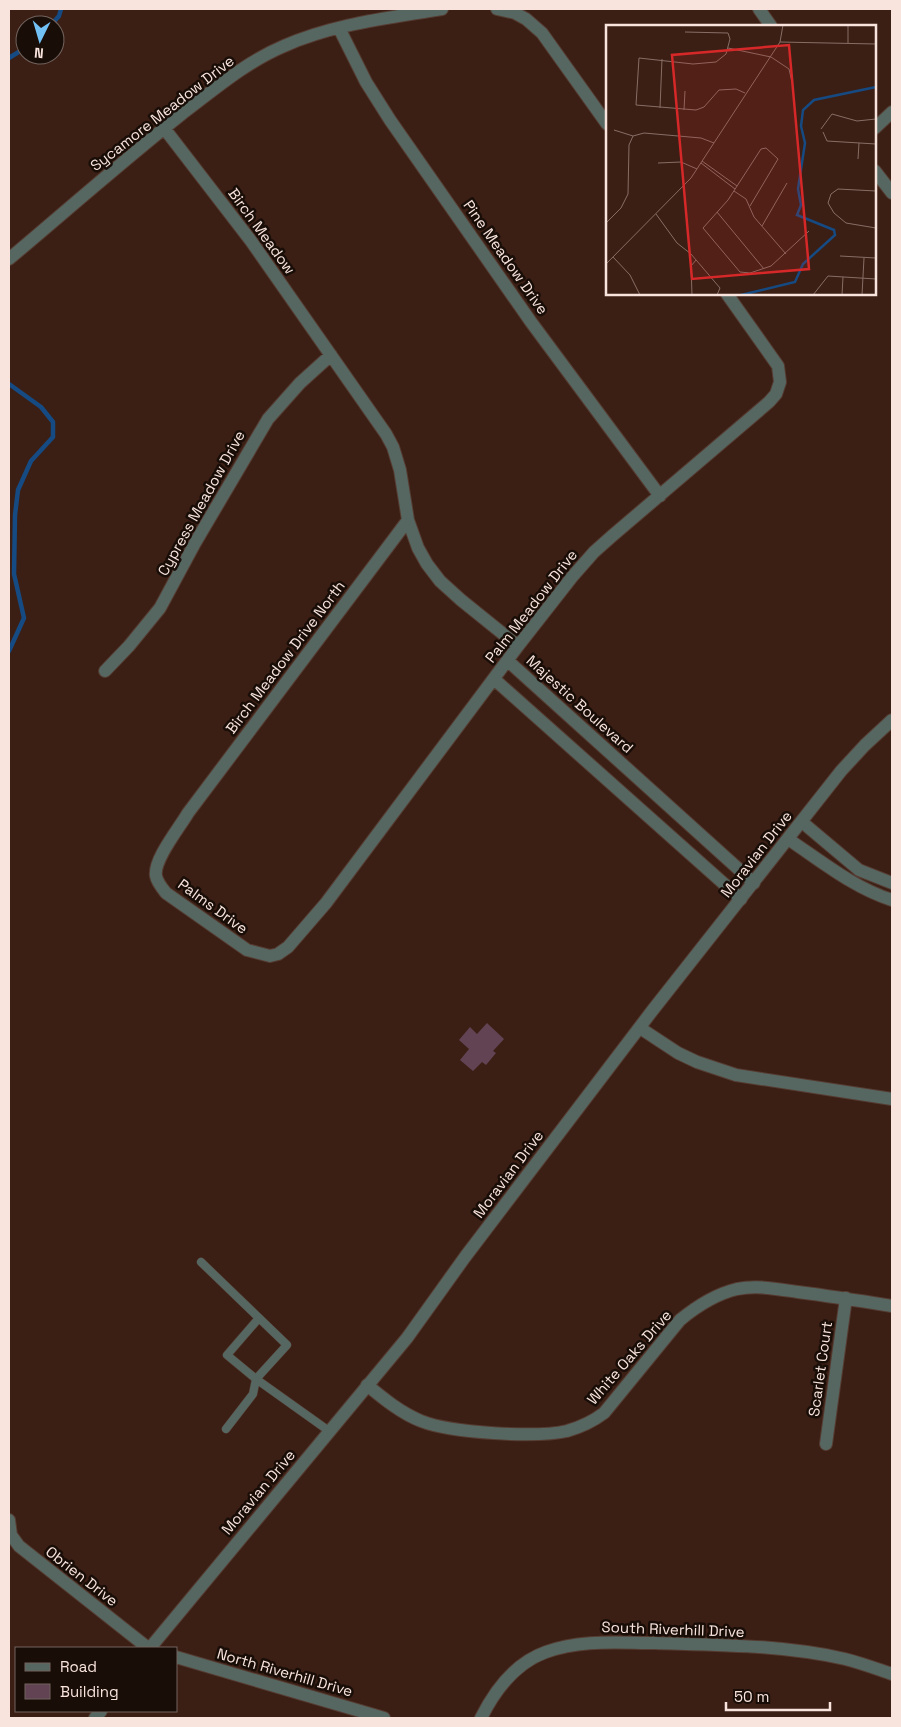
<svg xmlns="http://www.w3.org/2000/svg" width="901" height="1727" viewBox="0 0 901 1727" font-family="'Space Grotesk',sans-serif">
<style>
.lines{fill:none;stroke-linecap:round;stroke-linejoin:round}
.stream{stroke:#164a82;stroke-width:4.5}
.building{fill:#614353}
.service-casing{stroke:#553b31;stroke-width:9}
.minor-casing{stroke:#553b31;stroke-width:14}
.tertiary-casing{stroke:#553b31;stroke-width:14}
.service{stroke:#566762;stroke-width:8}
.minor{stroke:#566762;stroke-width:12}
.tertiary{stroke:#566762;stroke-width:12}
.labels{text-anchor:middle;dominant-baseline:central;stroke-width:5;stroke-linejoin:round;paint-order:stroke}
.street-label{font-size:15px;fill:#f8e4dd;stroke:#190d08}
.inset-river{fill:none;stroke:#164a82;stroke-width:2.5}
.inset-road{fill:none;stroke:#876e65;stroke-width:1}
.view{fill:#d62828;fill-opacity:0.15;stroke:#d62828;stroke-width:2.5}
.inset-edge{fill:none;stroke:#f8e4dd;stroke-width:2.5}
</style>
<rect width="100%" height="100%" fill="#3b1f15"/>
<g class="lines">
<path class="stream" d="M51 25 59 16 61 9
M9 58 25 48
M9 384 41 407 53 422V437L31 461 18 490 15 515 14 574 24 618 9 651"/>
</g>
<path class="building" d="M487 1023 504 1039 493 1051 496 1053 486 1065 482 1062 473 1071 460 1060 469 1049 459 1040 470 1027 477 1034Z"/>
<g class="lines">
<g class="service-casing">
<path id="service" d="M201 1262 287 1345 256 1379 329 1431
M226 1429 253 1394 256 1379 227 1355 259 1318"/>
</g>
<g class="minor-casing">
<path id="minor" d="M497 9 515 13 526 19 542 33 607 124
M759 9 771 26
M339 28 366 82 390 120 531 322 660 496
M164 128 251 241 386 434 393 447 400 470 408 520 418 548 427 564 440 581 461 600 518 646
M875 128 892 112
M875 171 892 193
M9 259C67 210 124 160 183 113 215 89 246 62 284 46 333 24 389 18 442 9
M408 520 188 813C180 827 153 860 156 876 157 882 162 888 166 893L247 950 270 956 278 954 288 947 326 903 518 646 572 577 594 552 612 536 769 402 776 394 780 382 778 366 727 294
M508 661 754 883
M105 671 129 646 160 608 195 543 268 419 300 383 331 355
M494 679 741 899
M802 822 859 870 892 883
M788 839C821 861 854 888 892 900
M640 1028 678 1053 697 1062 736 1075 892 1099
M367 1385C384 1399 401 1413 421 1421 451 1433 536 1438 567 1431 581 1427 592 1422 604 1413L680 1320C697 1306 716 1294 737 1289 757 1285 778 1289 798 1292 829 1296 861 1301 892 1306
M826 1444 846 1298
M9 1520 11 1535 19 1546 148 1648
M176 1657 384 1718
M481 1718C495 1690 515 1663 546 1652 581 1639 619 1643 655 1643 718 1645 784 1645 845 1659 861 1663 877 1669 892 1674"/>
</g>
<g class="tertiary-casing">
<path id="tertiary" d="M150 1648 407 1338 465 1257 652 1011 841 771 865 745 892 720
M95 1718 101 1711"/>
</g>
<use href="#service" class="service"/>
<use href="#minor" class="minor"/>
<use href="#tertiary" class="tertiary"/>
</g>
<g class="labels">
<g class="street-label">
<text transform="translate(162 113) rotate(-38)">Sycamore Meadow Drive</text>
<text transform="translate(262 231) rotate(54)">Birch Meadow</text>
<text transform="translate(506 257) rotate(55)">Pine Meadow Drive</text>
<text transform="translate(201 503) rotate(-61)">Cypress Meadow Drive</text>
<text transform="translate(531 606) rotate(-52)">Palm Meadow Drive</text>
<text transform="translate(285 657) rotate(-53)">Birch Meadow Drive North</text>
<text transform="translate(580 704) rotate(42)">Majestic Boulevard</text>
<text transform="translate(756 854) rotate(-52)">Moravian Drive</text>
<text transform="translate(213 906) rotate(36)">Palms Drive</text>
<text transform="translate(508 1174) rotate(-53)">Moravian Drive</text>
<text transform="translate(629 1357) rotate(-49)">White Oaks Drive</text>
<text transform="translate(820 1369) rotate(-82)">Scarlet Court</text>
<text transform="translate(258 1492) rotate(-50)">Moravian Drive</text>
<text transform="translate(82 1576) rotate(38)">Obrien Drive</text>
<text transform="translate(673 1629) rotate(2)">South Riverhill Drive</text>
<text transform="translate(285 1672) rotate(16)">North Riverhill Drive</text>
</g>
</g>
<g transform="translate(606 25)">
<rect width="270" height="270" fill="#3b1f15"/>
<path class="inset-river" d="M135 270 189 257 197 239 229 210 228 205 191 190 195 180 192 164 199 118 195 101 197 85 208 75 270 62"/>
<path class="inset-road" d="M79 7 122 8 124 14 120 29 110 37 87 39 33 33 30 80 90 85 98 82 113 65 130 64 139 68M174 17 270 19M242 18V0M122 23 165 32 183 44 186 57M54 83 56 34M78 85 79 66M215 104 226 89 251 96 270 94M8 105 27 111M217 107 221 116 270 119M27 111 38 108 95 113 108 118M252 134 253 118M96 136 131 161M52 138 75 137 91 144M95 138 129 164M128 166 140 174 148 192 180 229M270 166 232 164 225 169 222 178 228 188 240 198 270 203M144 181 172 134 160 123 155 124 122 175 97 203 134 247 144 248 165 241 203 206M111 187 158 244M50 189 71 218 85 229 114 263 111 270M0 198 15 183 22 169 23 120 27 111M156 201 181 158M234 231 270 233M7 232 24 250 34 270M0 239 85 153 174 17 177 0M86 270 85 241 90 235M207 270 222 251 270 254M236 270 237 252M256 270 258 233"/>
<path class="view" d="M183 20 203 244 86 254 66 30Z"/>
<rect width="270" height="270" class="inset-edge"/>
</g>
<rect width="901" height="1727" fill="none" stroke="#f8e4dd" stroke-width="20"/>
<rect x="15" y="1647" width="162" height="65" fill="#190d08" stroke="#72635d"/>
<rect x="25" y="1663" width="25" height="8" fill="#566762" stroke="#72635d"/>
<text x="60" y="1672" font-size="15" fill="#f8e4dd">Road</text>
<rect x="25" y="1684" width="25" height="15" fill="#614353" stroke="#72635d"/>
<text x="60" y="1697" font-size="15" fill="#f8e4dd">Building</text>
<g transform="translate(40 40) rotate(185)"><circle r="24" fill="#190d08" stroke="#72635d"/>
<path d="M0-4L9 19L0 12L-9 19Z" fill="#71c1f5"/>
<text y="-8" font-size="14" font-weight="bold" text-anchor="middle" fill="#f8e4dd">N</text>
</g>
<path d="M726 1702v8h104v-8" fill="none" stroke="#f8e4dd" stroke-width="2.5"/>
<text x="734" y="1702" font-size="15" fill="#f8e4dd" stroke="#190d08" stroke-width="4" paint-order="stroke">50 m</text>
</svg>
